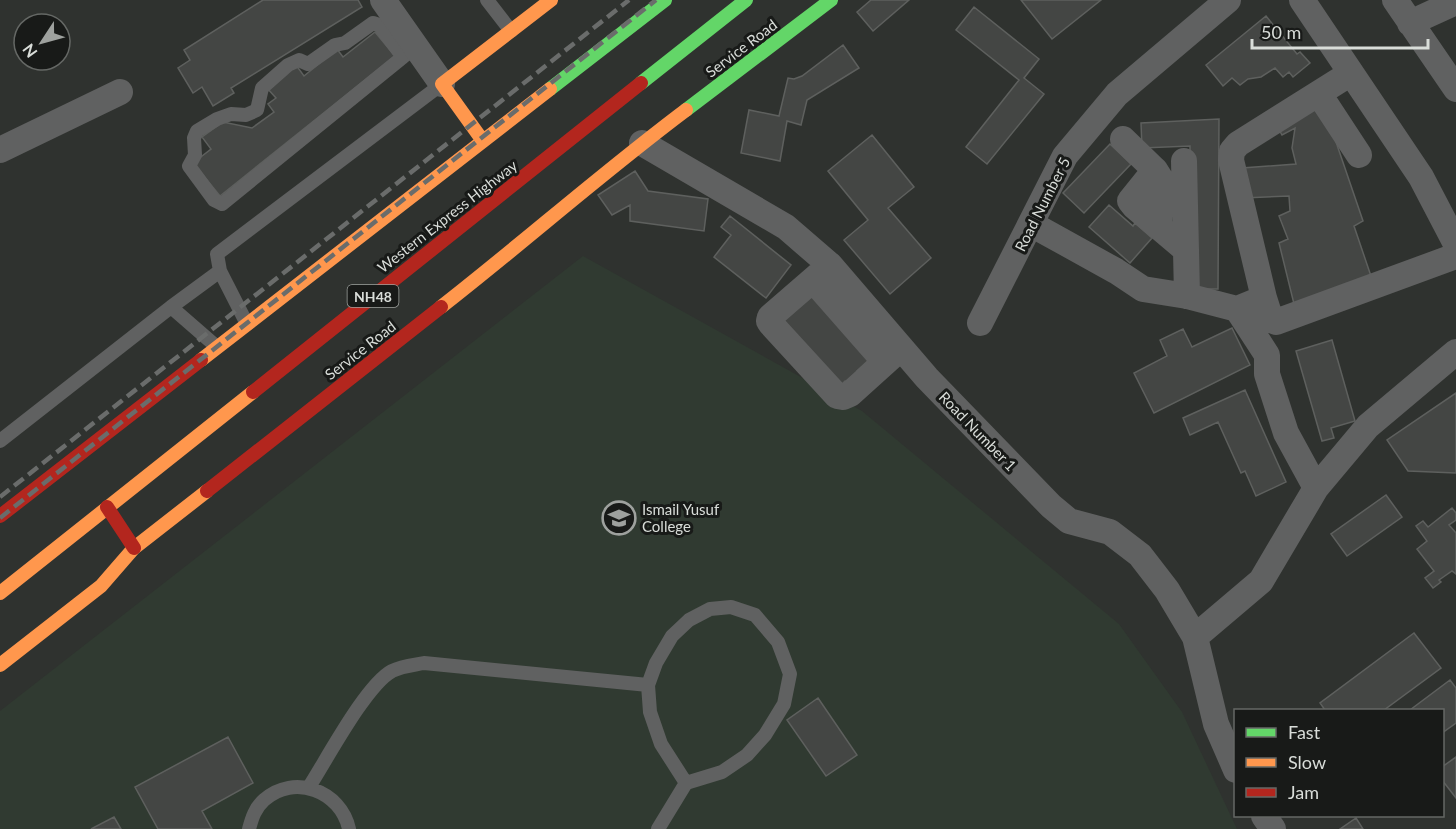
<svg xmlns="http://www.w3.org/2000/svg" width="1456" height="829" viewBox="0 0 1456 829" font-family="Lato,sans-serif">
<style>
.built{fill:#303a31}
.building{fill:#444644;stroke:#5e605e;stroke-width:1.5}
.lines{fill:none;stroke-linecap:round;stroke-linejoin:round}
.lane{stroke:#606161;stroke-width:14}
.street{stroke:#606161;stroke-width:26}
.fast{stroke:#63d668;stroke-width:14}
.slow{stroke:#ff974d;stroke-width:14}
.jam{stroke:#b3261e;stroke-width:14}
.rail{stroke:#6a6c6b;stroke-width:4.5;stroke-dasharray:12 6;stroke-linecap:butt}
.labels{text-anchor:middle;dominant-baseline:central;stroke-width:6;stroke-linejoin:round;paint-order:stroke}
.shield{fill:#181a18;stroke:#9fa29f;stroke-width:1.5}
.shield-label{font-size:14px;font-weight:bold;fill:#d9ddd9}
.street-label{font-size:15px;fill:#d9ddd9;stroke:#181a18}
.poi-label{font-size:15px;fill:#d9ddd9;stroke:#181a18;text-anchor:start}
</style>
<rect width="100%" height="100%" fill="#2f322f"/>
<path class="built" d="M583 256 862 411 1119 624 1182 712 1237 829H0V711Z"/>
<path class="building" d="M263 0H358L362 7 231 88 234 93 213 106 202 87 193 93 178 68 190 60 184 50Z
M871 0H909L873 31 857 12Z
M1021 0H1101L1052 39Z
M974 7 1039 59 1024 78 1044 94 987 164 966 147 1019 80 956 30Z
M1266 16 1297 54 1300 52 1310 63 1293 77 1289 72 1283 77 1275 68 1261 77 1248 79 1240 85 1232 78 1223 86 1206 65Z
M375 32 395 56 220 196 193 163 211 149 202 137 223 122 252 128 274 112 268 104 276 98 267 88 296 65 304 76 337 49 343 57Z
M843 45 859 68 807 100 801 125 787 121 780 161 741 153 749 110 779 116 788 78 794 79 802 76Z
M1321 98 1363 221 1354 226 1374 285 1296 312 1279 243 1288 239 1279 216 1290 211 1289 196 1243 198 1242 168 1296 164 1292 148 1295 128 1282 135 1276 124Z
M1219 119 1218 289H1190V146L1142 148 1141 123Z
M872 135 914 187 888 208 931 258 890 294 844 240 868 220 828 171Z
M1110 144 1131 164 1084 213 1063 193Z
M635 171 648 191 708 199 704 231 630 221V205L612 215 598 195Z
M1109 205 1133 226 1135 223 1152 238 1130 263 1089 227Z
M730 216 791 265 766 298 714 257 731 235 721 227Z
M811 287 874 355 857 371 851 388 845 381 837 389 775 320Z
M1232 328 1250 365 1154 413 1134 373 1167 356 1160 340 1183 329 1192 347Z
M1332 340 1355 421 1331 428 1334 438 1322 441 1296 351Z
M1245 390 1286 482 1256 496 1245 471 1241 473 1218 422 1190 435 1183 418Z
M1456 393V473L1408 471 1387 440Z
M1386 495 1402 517 1347 556 1331 534Z
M1452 508 1456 513V520L1449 525 1456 533V574L1452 571 1439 580 1441 582 1433 588 1425 578 1434 571 1417 549 1427 541 1416 526 1423 521 1428 527Z
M1414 633 1441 668 1384 710H1325L1320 703Z
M1450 680 1456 688V723L1442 733V710H1410Z
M818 698 857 755 826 776 787 720Z
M228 737 253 783 202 811 212 829H158L135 787Z
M1456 757V798L1442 780V767Z
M114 817 121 829H91Z
M1356 818 1363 829H1340Z"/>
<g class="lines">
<path class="lane" d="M487 0 511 31
M403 57 222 204 214 200 189 166 195 155 194 138 197 131 217 119 231 114 246 115 257 110 262 88 288 65 299 60 308 64 335 45 345 43 373 23 379 25 403 57 415 48
M171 307 220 271
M247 324 220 271 217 254 442 84
M0 441 171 307 217 347
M309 787C327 759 366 685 392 671 402 666 414 665 424 663L648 685
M249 829C252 818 255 808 264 800 294 773 341 791 349 829
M658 829 686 783 722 772 747 755 765 735 784 704 790 674 778 642 755 615 731 607 710 609 689 620 672 636 656 663 648 685 650 712 661 744 686 783"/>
<path class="street" d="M383 0 442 84
M1302 0 1421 177 1456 244
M1395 0 1456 89
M1410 23 1456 2
M1319 94 1359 155
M1123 139 1155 170
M642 143 786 227 830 265 927 378 1051 506 1069 521 1110 532 1140 555 1167 590 1195 637 1216 724 1236 770
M0 150 120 92
M1184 161 1187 296
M1031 224 1116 271 1143 289 1187 296 1237 309 1267 355V374L1286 433 1316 488 1261 581 1195 637
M1159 227 1160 178 1155 170 1130 201 1134 206 1186 250
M830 265 770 317 769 321 771 324 837 396 843 397 850 394 901 348
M813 280 885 362
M1264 298 1271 320 1276 322 1456 256
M1237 309 1264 298 1231 160 1232 151 1238 144 1351 73
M980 323 1065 156 1117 94 1228 0
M1316 488 1368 426 1456 352
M1264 816 1273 829"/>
<path class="fast" d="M641 83 746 0
M550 89 665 0
M686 110 831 0"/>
<path class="slow" d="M483 141 442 84 551 0
M441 307C523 243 602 173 686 110
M201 360 550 89
M0 593 253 392
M0 665 101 586 134 548 207 491"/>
<path class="jam" d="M253 392 641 83
M207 491 441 307
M107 507 134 548
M0 516 201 360"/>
<path class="rail" d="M0 497 629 0
M0 518 656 0"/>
</g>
<defs>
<g id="university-ring" transform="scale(1.725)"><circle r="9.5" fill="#181a18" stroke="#9ea19e" stroke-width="1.5"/><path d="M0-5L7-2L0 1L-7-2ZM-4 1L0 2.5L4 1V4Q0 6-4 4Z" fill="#9ea19e"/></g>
</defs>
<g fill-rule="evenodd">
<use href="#university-ring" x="619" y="518"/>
</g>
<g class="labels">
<rect class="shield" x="347.5" y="285" width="51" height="22" rx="4.5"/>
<g class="shield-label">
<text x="373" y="296">NH48</text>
</g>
<g class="street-label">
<text transform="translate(741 48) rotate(-37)">Service Road</text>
<text transform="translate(1042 204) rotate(-63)">Road Number 5</text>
<text transform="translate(447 216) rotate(-38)">Western Express Highway</text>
<text transform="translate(360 350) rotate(-38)">Service Road</text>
<text transform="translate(978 431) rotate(46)">Road Number 1</text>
</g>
<g class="poi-label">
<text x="642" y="509">Ismail Yusuf<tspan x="642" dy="17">College</tspan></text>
</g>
</g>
<rect x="1234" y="709" width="210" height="108" fill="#181a18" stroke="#656865" stroke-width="1.5"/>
<rect x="1246" y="728" width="30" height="9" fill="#63d668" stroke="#656865" stroke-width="1.5"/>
<text x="1288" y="739" font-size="18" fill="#d9ddd9">Fast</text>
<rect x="1246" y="758" width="30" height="9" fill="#ff974d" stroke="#656865" stroke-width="1.5"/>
<text x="1288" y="769" font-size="18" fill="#d9ddd9">Slow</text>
<rect x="1246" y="788" width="30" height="9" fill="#b3261e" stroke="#656865" stroke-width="1.5"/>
<text x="1288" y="799" font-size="18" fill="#d9ddd9">Jam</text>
<g transform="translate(42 42) rotate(234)"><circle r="28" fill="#181a18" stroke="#656865" stroke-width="1.5"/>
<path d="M0-4.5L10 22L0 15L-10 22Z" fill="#9ea19e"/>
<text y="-9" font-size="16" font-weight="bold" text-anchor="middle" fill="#d9ddd9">N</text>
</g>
<path d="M1252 39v9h176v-9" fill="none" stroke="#d9ddd9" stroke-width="3"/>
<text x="1261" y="39" font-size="18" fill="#d9ddd9" stroke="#181a18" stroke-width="4.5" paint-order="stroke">50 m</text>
</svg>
